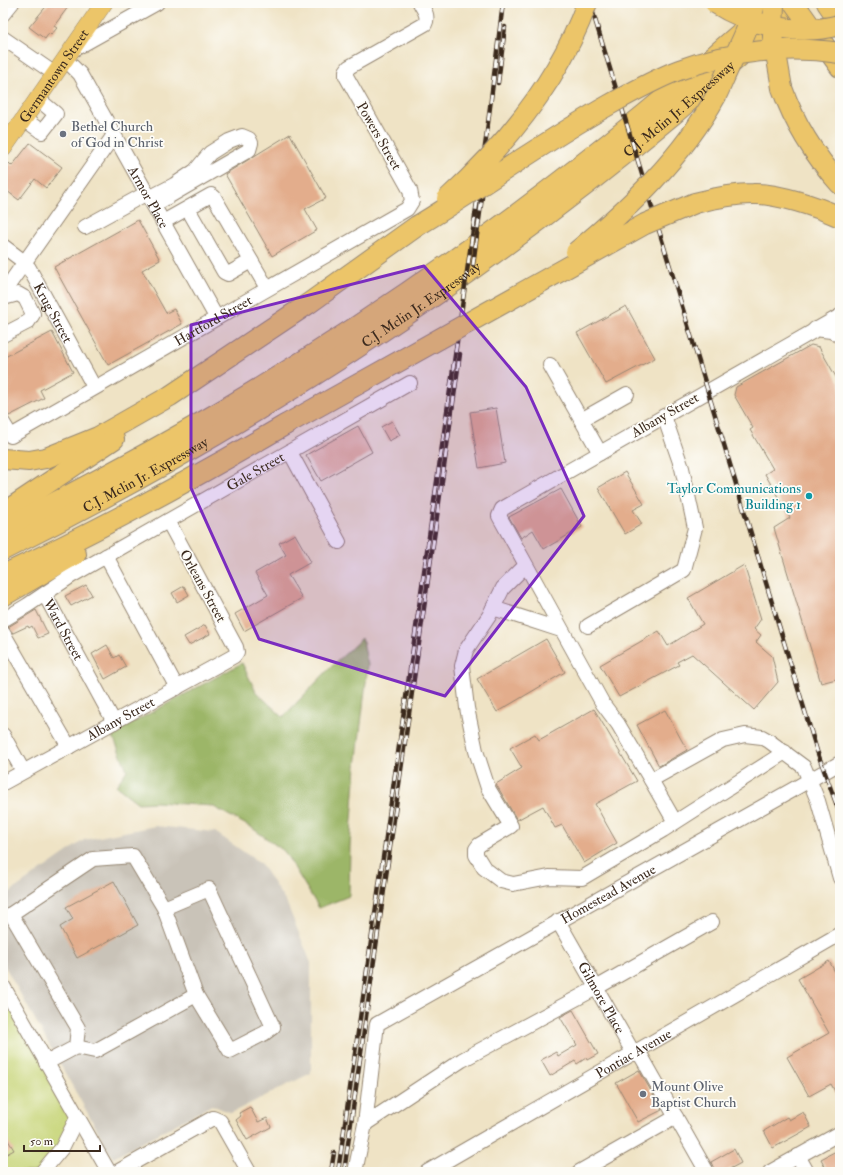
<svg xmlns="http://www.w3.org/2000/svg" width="843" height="1175" viewBox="0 0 843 1175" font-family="'IM FELL Double Pica',serif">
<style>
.industrial{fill:#c9c3b8}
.green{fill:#c6d476;stroke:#807f4a}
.forest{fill:#9cb667;stroke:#6c7042}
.building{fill:#e3ad8c}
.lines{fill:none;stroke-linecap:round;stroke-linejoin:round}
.minor-casing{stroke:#958672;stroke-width:16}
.major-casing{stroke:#958672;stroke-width:18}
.highway-casing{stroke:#958672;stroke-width:22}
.minor{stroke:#fff;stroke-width:14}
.major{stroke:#ecc569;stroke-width:17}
.highway{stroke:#ecc569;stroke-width:20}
.rail-casing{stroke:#3b2a1e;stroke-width:4.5}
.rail{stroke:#fdfcf7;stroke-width:3;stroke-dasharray:9;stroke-linecap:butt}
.highway-bridge-casing{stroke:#958672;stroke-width:22;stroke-linecap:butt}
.highway-bridge{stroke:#ecc569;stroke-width:20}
.marked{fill:#7b2cbf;fill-opacity:0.2;stroke:#7b2cbf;stroke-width:3;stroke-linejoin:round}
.worship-dot{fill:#6b7280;stroke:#fdfcf7;stroke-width:1.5}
.culture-dot{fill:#0f9aa8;stroke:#fdfcf7;stroke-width:1.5}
.labels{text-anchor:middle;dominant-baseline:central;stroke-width:3.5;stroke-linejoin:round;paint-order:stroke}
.street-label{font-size:14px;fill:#3b2a1e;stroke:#fdfcf7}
.worship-label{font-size:14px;fill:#5b616d;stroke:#fdfcf7;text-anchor:start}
.culture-label{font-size:14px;fill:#0d838f;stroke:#fdfcf7;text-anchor:end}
</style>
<rect width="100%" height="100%" fill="#fdfcf7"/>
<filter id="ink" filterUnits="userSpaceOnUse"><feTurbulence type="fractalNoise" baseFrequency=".025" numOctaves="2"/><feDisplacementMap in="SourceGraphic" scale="8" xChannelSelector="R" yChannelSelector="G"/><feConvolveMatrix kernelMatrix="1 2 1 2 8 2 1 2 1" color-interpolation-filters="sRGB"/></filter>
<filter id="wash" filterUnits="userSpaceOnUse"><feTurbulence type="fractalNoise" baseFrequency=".012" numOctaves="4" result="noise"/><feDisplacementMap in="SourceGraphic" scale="16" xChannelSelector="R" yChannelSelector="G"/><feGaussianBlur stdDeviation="0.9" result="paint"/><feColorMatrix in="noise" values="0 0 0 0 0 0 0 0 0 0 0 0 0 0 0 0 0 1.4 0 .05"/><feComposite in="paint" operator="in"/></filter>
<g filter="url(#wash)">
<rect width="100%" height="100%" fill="#efe3c5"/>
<path class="industrial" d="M155 826 215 832 261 864 287 904 311 963V1073L231 1113 212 1105 113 1158 3 963V897L84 840Z"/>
<path class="green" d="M3 986 77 1118 42 1172H3Z"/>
<path class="forest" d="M362 638 368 665 356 766 350 846 349 896 319 908 284 851 252 828 212 806 156 802 138 803 116 786 127 770 112 734 242 663 256 692 283 717 330 668Z"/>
<g id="blocks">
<path class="building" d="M49 3H71L54 26 57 28 51 35 49 33 45 39 29 27Z
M290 134 326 198 305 209 317 230 272 256 225 174Z
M30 143 62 167 46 188 35 179 19 200 3 188V170L9 163 12 166Z
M138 220 160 260 142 270 166 313 174 309 182 324 108 365 54 267Z
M626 306 655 358 606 384 577 333Z
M52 332 73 372 40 390 44 398 9 416 3 405V358Z
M811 345 819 347 840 384V678L821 683 774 528 790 518 765 474 773 469 750 430 753 428 734 395 736 387Z
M496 408 505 463 479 468 470 412Z
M392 421 400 435 389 441 381 427Z
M358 426 372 452 321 481 306 455Z
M625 472 644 504 633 510 642 524 625 534 598 488Z
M561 489 582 527 544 549 533 530 521 538 509 517Z
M295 534 311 562 288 575 302 598 244 631 235 614 268 595 255 573 286 555 279 543Z
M744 565 761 619 754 629 761 635 756 642 772 656 778 682 754 710 692 654 677 662 679 665 619 697 600 665 659 631 668 646 703 624 688 598Z
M86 585 92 595 71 606 65 596Z
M184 586 189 595 177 602 172 593Z
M36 610 48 634 38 638 32 626 29 628 28 626 13 633 8 627Z
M205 625 210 634 189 645 184 637Z
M546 639 565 672 497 712 477 679Z
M107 645 114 658 119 655 126 667 105 679 92 654Z
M594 709 637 781 595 804 617 843 584 863 562 825 555 828 543 806 517 820 496 784 522 768 510 748 535 734 539 740Z
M665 710 687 750 659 766 637 725Z
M114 881 138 925 77 958 60 927 73 919 66 907Z
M829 961 840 981V1101L831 1084 809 1096 787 1057 829 1033 798 979Z
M573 1010 598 1054 587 1060 586 1058 577 1064 575 1061 550 1076 541 1060 556 1052 558 1056 577 1045 560 1017Z
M639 1070 662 1110 638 1122 616 1083Z
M250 1107 258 1122 267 1118 271 1127 247 1140 236 1120 241 1116 239 1113Z
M803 1112 811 1127 773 1148 764 1131 787 1117 789 1120Z
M3 1132 14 1150 3 1156Z
M734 1149 741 1163 724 1172H715L711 1162Z
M840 1149V1172H828L821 1159Z"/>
</g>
</g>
<g filter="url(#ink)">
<use href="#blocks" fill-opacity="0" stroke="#958672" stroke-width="1"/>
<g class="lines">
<g class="minor-casing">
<g id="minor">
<path d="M3 14 12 3"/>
<path d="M3 38 55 74"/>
<path d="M71 51 157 3"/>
<path id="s1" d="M65 59 80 74 216 317"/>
<path d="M24 119 42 132 56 114 38 99"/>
<path d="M149 198 174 185 195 171 210 153 229 141 242 136 249 139 251 143 249 150 154 205"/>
<path d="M188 209 224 272 228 274 251 261"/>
<path d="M163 222 211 195 214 197 267 288"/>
<path d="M85 227 147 193"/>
<path id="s2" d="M3 246 23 261 29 268 94 387"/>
<path d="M3 293 114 135"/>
<path d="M3 296 7 297 18 294 25 298 33 314 28 322 3 335"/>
<path d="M840 316 502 509 499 516 603 704 618 724 651 780 723 740 745 735 762 737 769 741 804 767 818 801 840 878"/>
<path d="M815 329 831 331 840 336"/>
<path d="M550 365 600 453"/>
<path d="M581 420 627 394"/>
<path id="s3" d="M3 423 11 436 407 209 412 201 410 190 346 76V71L349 67 425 24C429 16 424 10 420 3"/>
<path d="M290 452 339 542"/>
<path d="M106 556 177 688"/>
<path d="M525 566 503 588 489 616 466 650 462 666 467 708 476 751 488 788 511 826 479 845 476 849V855L484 868 501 881 513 884 549 877 582 878 663 830 785 752"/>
<path id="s4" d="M45 595 114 722"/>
<path d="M493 608 561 630"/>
<path id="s5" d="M3 620 28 605 71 576 410 383"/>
<path d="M588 626 684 570 695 528 682 468 664 416"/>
<path d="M3 633 69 747"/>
<path d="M3 735 23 771"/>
<path d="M651 780 675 822"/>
<path id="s6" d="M3 783 234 656 237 652 236 647 168 521"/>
<path id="s7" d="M558 921 634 1054H640L707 1172"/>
<path d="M3 986 109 1172"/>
<path d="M76 1047 78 1028 11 914 93 859 133 856 164 908 196 995 230 1051 265 1033 273 1027 209 889 164 908"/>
<path d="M46 1063 76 1047 95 1051 196 995"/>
<path d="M365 1124 462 1060 596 988 712 922"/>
<path d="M798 1156 807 1172"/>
<path d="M42 1172 62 1148 77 1118"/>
<path d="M117 1172 213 1118 220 1121 249 1172"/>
<path id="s8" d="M355 1172 365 1124 377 1024 840 763"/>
<path id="s9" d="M427 1172 840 934"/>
<path d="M579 1172 676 1117"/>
<path d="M770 1172 840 1133"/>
</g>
</g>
<g class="major-casing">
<g id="major">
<path id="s10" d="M3 149 104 3"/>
</g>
</g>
<g class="highway-casing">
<g id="highway">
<path d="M827 3 840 22"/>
<path d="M811 27 840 67"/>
<path d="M782 88C795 125 814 155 840 184"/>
<path d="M695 203C714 198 733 194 753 194 777 193 818 207 840 217"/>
<path d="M3 459 29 461 46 458 98 437 170 396 308 304 417 226"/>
<path d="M3 513 114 439"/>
<path d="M3 529C78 491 153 451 226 408 422 292 605 155 774 3"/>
<path id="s11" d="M3 550C242 431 470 284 675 113 717 77 758 40 799 3"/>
<path d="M3 575C100 530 193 479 285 425"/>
<path d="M3 596 76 554"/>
</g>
</g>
<use href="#minor" class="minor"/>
<use href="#major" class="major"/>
<use href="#highway" class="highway"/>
<g class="rail-casing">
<path id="rail" d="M590 3 817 751 840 814
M498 83 505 27
M473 265 483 190
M331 1172 334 1153
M338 1172 486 139 503 3
M344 1172 460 354"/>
</g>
<use href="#rail" class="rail"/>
<g class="highway-bridge-casing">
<path id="highway-bridge" d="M715 3C751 26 798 36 840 25
M774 3 773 36 782 88
M794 3 811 27
M447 199C506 145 560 78 587 3
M417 226C482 187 543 142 609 105 632 92 655 79 679 70 730 51 787 45 840 53
M576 252C630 207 682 158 716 96 721 86 725 75 730 65 740 45 750 25 755 3
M285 425 645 224 695 203"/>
</g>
<use href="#highway-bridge" class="highway-bridge"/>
</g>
</g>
<path class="marked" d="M424 266 526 387 584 516 445 696 259 639 191 488V325Z"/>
<g class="worship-dot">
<circle cx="63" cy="134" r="4"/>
<circle cx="643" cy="1094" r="4"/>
</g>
<circle class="culture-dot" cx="809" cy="496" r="4"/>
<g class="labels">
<g class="street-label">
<text stroke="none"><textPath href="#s10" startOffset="89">Germantown Street</textPath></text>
<text stroke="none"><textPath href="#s11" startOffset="809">C.J. Mclin Jr. Expressway</textPath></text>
<text transform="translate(379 136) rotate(60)">Powers Street</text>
<text stroke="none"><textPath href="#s1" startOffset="162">Armor Place</textPath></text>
<text stroke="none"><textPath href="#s11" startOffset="485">C.J. Mclin Jr. Expressway</textPath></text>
<text stroke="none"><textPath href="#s2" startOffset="85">Krug Street</textPath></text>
<text stroke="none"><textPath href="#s3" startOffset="248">Hartford Street</textPath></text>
<text transform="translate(665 415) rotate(-30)">Albany Street</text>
<text stroke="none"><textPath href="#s5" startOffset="293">Gale Street</textPath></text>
<text stroke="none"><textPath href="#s11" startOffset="161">C.J. Mclin Jr. Expressway</textPath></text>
<text transform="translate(203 586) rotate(61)">Orleans Street</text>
<text stroke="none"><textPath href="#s4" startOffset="39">Ward Street</textPath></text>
<text stroke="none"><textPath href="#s6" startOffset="134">Albany Street</textPath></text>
<text stroke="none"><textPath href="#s8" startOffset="415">Homestead Avenue</textPath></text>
<text stroke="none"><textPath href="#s7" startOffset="88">Gilmore Place</textPath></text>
<text stroke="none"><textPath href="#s9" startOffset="238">Pontiac Avenue</textPath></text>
</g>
<g class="worship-label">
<text x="71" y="126">Bethel Church<tspan x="71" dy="16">of God in Christ</tspan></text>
<text x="651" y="1086">Mount Olive<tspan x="651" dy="16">Baptist Church</tspan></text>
</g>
<g class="culture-label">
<text x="801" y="488">Taylor Communications<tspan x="801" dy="16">Building 1</tspan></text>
</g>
</g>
<rect width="843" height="1175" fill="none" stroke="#fdfcf7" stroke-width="16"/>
<path d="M24 1145v6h76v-6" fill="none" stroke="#3b2a1e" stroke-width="2"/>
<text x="30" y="1145" font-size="12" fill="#3b2a1e" stroke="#fdfcf7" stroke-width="3" paint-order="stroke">50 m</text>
</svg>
